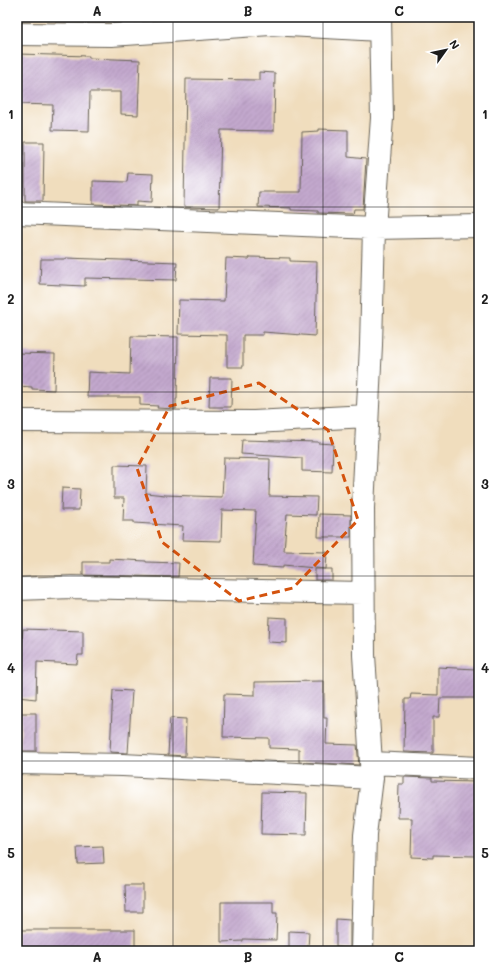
<svg xmlns="http://www.w3.org/2000/svg" width="496" height="968" viewBox="0 0 496 968" font-family="Mali,sans-serif">
<style>
.building{fill:url(#building-hatch)}
.lines{fill:none;stroke-linecap:round;stroke-linejoin:round}
.street-casing{stroke:#666054;stroke-width:24}
.street{stroke:#fff;stroke-width:22}
.marked{fill:none;stroke:#d4530e;stroke-width:3;stroke-dasharray:8 5;stroke-linejoin:round}
.grid{fill:none;stroke:#1c1c1c;stroke-width:1;stroke-opacity:0.55}
.neatline{fill:none;stroke:#1c1c1c;stroke-width:1.5}
.grid-label{font-size:13px;text-anchor:middle;font-weight:bold;fill:#1c1c1c}
</style>
<defs>
<pattern id="building-hatch" width="6" height="6" patternUnits="userSpaceOnUse"><rect width="6" height="6" fill="#c3a8ce"/><path d="M-1 1l2-2M0 6l6-6M5 7l2-2" fill="none" stroke="#a790b0"/></pattern>
</defs>
<rect width="100%" height="100%" fill="#fff"/>
<filter id="ink" filterUnits="userSpaceOnUse"><feTurbulence type="fractalNoise" baseFrequency=".025" numOctaves="2"/><feDisplacementMap in="SourceGraphic" scale="8" xChannelSelector="R" yChannelSelector="G"/><feConvolveMatrix kernelMatrix="1 2 1 2 8 2 1 2 1" color-interpolation-filters="sRGB"/></filter>
<filter id="wash" filterUnits="userSpaceOnUse"><feTurbulence type="fractalNoise" baseFrequency=".012" numOctaves="4" result="noise"/><feDisplacementMap in="SourceGraphic" scale="16" xChannelSelector="R" yChannelSelector="G"/><feGaussianBlur stdDeviation="0.9" result="paint"/><feColorMatrix in="noise" values="0 0 0 0 0 0 0 0 0 0 0 0 0 0 0 0 0 1.4 0 .05"/><feComposite in="paint" operator="in"/></filter>
<g filter="url(#wash)">
<rect width="100%" height="100%" fill="#f0ddbd"/>
<g id="blocks">
<path class="building" d="M17 54 89 56V58L140 60 138 115 121 114V92H90L89 131 52 130 53 105 17 104Z
M259 72 275 73 274 131 221 130 219 208 184 207 186 79 259 80Z
M319 129 348 130V157L366 159 363 209H354L353 214 318 213V211L291 210V208L258 207 259 192H301L302 132 319 131Z
M25 142H44L43 201H25Z
M128 173 153 174 152 202 137 201V206L93 204V181L127 182Z
M250 257 290 258V261L317 262 315 336 263 332V335H243V367H227V335L178 334 179 300 224 301 226 258 249 259Z
M66 258 177 262 176 280 85 278V286L40 284 41 259H66Z
M131 336 178 337 177 399H176V409L157 408 158 406 140 405V397H87L88 372 130 374Z
M17 353 55 354 54 390 32 389V387L17 386Z
M210 378H232L231 407H209Z
M242 440 318 442V443L333 444 332 472 302 471V458L241 454Z
M224 458 270 459 269 496 317 497 316 515 287 514 284 551 327 552 326 569 283 565V568L253 566 256 511 222 510 221 541 182 540 183 526 134 523V521H123L124 498H114V465L147 466 146 493 165 495 222 497Z
M62 488 80 489 79 510H61Z
M319 514 351 515V537H318Z
M109 559 146 561V562L179 563 178 577 83 575V562H109Z
M315 569H332V580H315Z
M269 617 287 618V643L268 642Z
M23 629 83 631V655H78L77 664 37 662 36 699 17 697V674L19 675Z
M438 667 475 669V698H440L439 717H433V753L404 752 405 699H410L411 694 438 695Z
M324 681V718H327L326 744 357 745 359 765 299 762V749L269 748V738L223 737 224 694 255 695V682Z
M113 690 132 691 128 753 110 752Z
M21 713H36V751H20Z
M170 718 186 719 185 756 168 755Z
M404 777 432 778V781L478 782 479 811H477L475 856 433 855V858L411 857 412 818H398L399 784H404Z
M262 792 307 793 306 835 261 834Z
M103 846 104 863 78 864 77 847Z
M125 885H143V912H126Z
M221 902H273V913H277L276 940 243 939V941L221 942Z
M336 919 350 920V948L336 947Z
M17 930H135V950L17 951Z
M289 931 309 932 308 949H289Z"/>
</g>
</g>
<g filter="url(#ink)">
<use href="#blocks" fill-opacity="0" stroke="#666054" stroke-width="1"/>
<g class="lines">
<g class="street-casing">
<path id="street" d="M17 34 111 35 270 24 380 30
M17 213 374 228 479 226
M17 421 254 422 367 416
M17 589 72 587 363 593
M17 763 123 765 372 778
M372 763 479 768
M362 951 365 835 372 778 364 655 363 508 371 345 374 228 382 118 380 17"/>
</g>
<use href="#street" class="street"/>
</g>
</g>
<path class="marked" d="M259 383 328 430 358 520 293 588 239 601 162 542 137 468 170 406Z"/>
<path class="grid" d="M173 17V951M323 17V951M17 207H479M17 392H479M17 576H479M17 761H479"/>
<rect width="496" height="968" fill="none" stroke="#fff" stroke-width="44"/>
<g transform="translate(446 50) rotate(57)" stroke="#ffffff" stroke-width="3" paint-order="stroke">
<path d="M0-3L7 15L0 10L-7 15Z" fill="#1c1c1c"/>
<text y="-6" font-size="11" font-weight="bold" text-anchor="middle" fill="#1c1c1c">N</text>
</g>
<rect x="22" y="22" width="452" height="924" class="neatline"/>
<g class="grid-label">
<text x="97" y="16">A</text>
<text x="248" y="16">B</text>
<text x="399" y="16">C</text>
<text x="11" y="119">1</text>
<text x="485" y="119">1</text>
<text x="11" y="304">2</text>
<text x="485" y="304">2</text>
<text x="11" y="489">3</text>
<text x="485" y="489">3</text>
<text x="11" y="673">4</text>
<text x="485" y="673">4</text>
<text x="11" y="858">5</text>
<text x="485" y="858">5</text>
<text x="97" y="962">A</text>
<text x="248" y="962">B</text>
<text x="399" y="962">C</text>
</g>
</svg>
